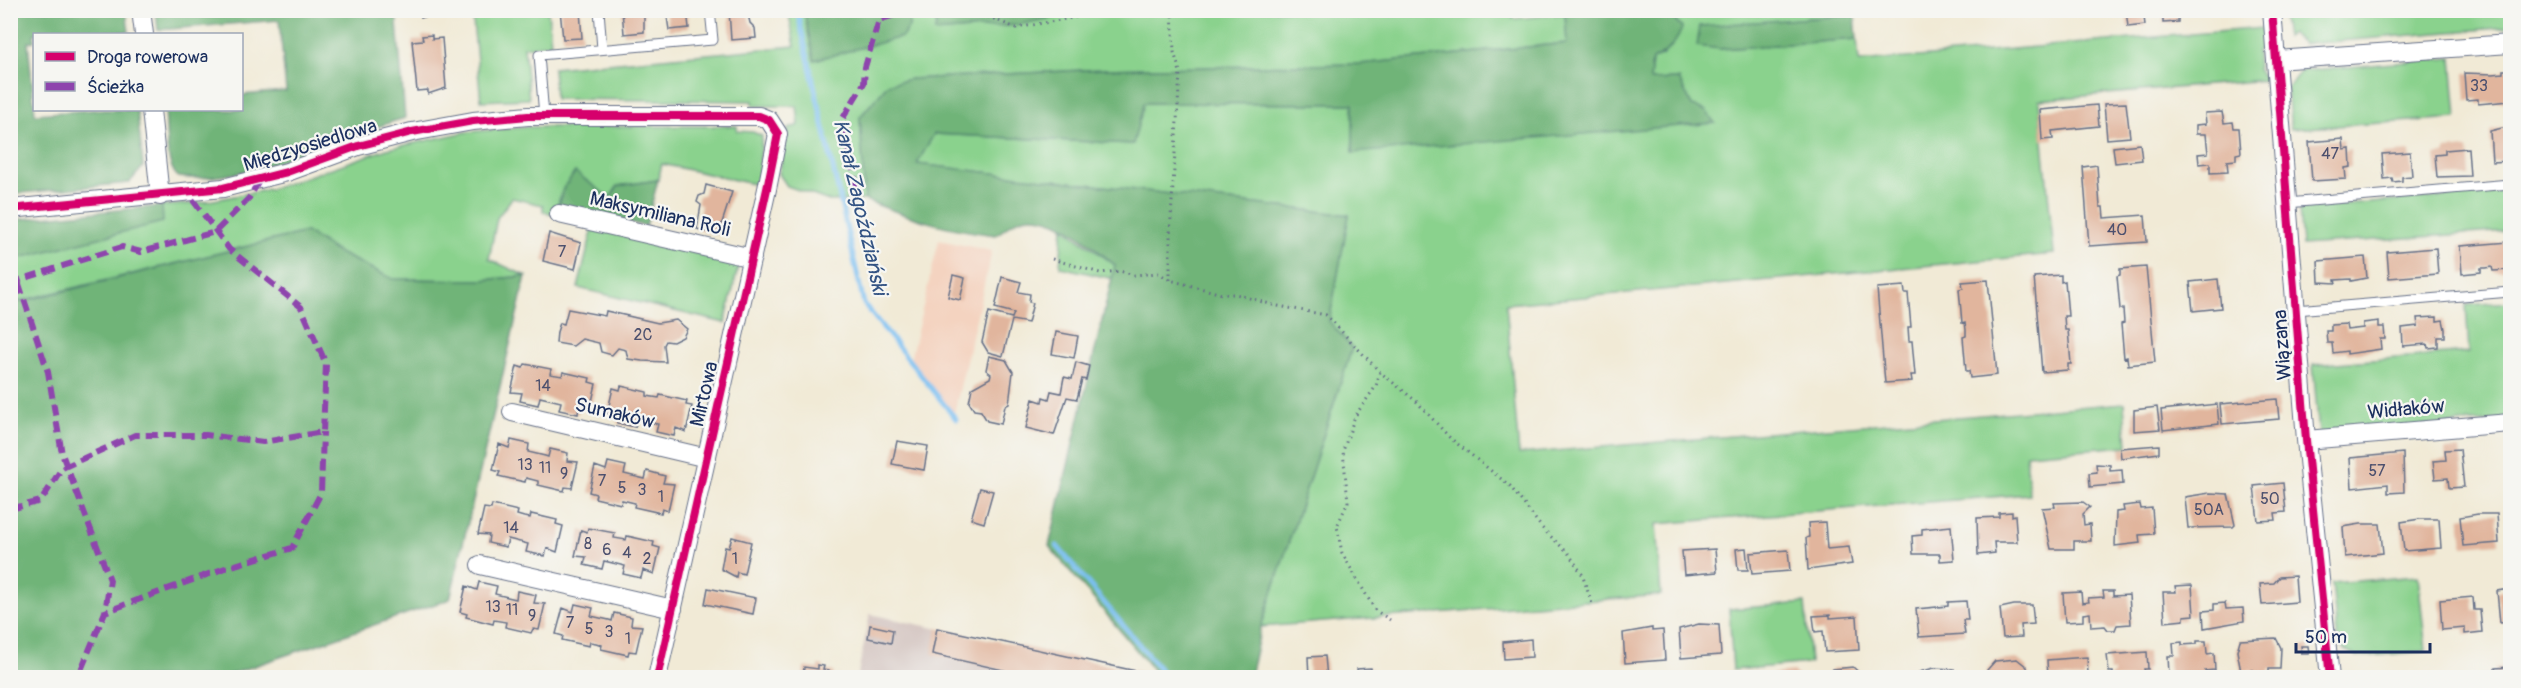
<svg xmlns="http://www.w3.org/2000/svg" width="2521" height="688" viewBox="0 0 2521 688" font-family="Pangolin,sans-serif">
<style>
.built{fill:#f4d3c0}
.industrial{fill:#d0c0bc}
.green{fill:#8ad28d;stroke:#528076;stroke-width:1.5}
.forest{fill:#6fb478;stroke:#45726b;stroke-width:1.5}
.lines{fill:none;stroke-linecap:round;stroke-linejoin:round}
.stream{stroke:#7bc0f2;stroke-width:5}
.building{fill:#e1b59d}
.lane-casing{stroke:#667088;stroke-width:11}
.street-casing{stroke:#667088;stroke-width:20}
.path{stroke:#667088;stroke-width:3;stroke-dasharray:1.5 4.5;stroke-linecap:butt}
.lane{stroke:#fff;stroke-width:9}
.street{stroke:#fff;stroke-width:18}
.quiet{stroke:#8e44ad;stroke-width:6;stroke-dasharray:12 6;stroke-linecap:butt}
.cycleway-casing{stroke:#f6f6f2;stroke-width:11}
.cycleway{stroke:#d6006c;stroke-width:8}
.labels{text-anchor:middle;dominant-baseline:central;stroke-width:4.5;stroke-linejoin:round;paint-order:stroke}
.number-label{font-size:16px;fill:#4c506e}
.street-label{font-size:20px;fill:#1b2f5e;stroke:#f6f6f2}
.water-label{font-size:21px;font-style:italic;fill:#335383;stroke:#f6f6f2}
</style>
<rect width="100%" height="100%" fill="#f6f6f2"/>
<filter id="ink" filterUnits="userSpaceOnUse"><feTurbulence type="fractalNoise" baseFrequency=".0167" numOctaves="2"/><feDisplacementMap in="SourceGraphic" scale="12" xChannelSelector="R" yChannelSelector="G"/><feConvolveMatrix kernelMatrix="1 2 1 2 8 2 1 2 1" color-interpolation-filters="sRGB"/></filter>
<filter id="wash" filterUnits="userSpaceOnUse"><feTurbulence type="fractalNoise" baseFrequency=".008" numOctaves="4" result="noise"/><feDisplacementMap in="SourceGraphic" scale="24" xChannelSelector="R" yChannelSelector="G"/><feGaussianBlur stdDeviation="1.35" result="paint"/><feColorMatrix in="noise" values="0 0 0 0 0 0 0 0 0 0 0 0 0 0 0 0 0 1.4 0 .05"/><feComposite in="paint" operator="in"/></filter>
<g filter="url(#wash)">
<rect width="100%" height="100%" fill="#f1ead6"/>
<path class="built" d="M939 240 992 251 954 413 910 360Z"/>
<path class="industrial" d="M870 614 1157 676 1159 677 857 678Z"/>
<path class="green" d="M788 10 804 11 814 60 909 27V10L952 11 937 18 935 32 1016 25 1090 10H1512L1513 19 1565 14 1567 43 1360 64 1103 69 911 79 888 84 860 117 865 200 829 201 787 186 779 174 788 129 799 125 797 106H753V101L555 99 553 68 795 46Z
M472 11H548L551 44 524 47 529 99 481 101Z
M1667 11H1899L1700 27 1720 49 1857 39 1859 62 2263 28 2265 42 2257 52 2258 69 2265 80 2039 100 2054 254 1506 304 1519 454 2124 403 2127 446 2026 454 2029 494 1656 524 1661 595 1261 627 1352 348 1329 322 1349 215 916 164 934 134 1132 144 1143 103 1354 104 1353 152 1706 111 1692 106 1679 79 1650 80 1652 60 1663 55 1681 28Z
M2282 11H2510V27L2303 44 2291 33 2286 37Z
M2452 58 2457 118 2291 129 2287 88 2301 71Z
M737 126V131L753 132 762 136 758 185 662 164 658 180 618 186 610 198 575 172 563 189 554 215 543 211V205L512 198 497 218 489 259 526 276 482 280 393 279 337 252 306 232 11 303V260L162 222V206L198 203 271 189 387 149 466 132 529 127Z
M2510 191V231L2302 245 2299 209Z
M593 227 739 263 725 323 578 288Z
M1063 227 1115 265 1114 279 1060 267Z
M2510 302V419L2319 435 2313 365 2469 352 2466 305Z
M2418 576 2426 651 2356 657 2338 644 2332 583Z
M1805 603 1810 663 1733 670 1729 609Z"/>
<path class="forest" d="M11 10 126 11 129 32 34 34V41L28 42 35 114 93 110H137L143 167 129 183 11 194Z
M952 10H1090V11L1016 25 935 32 937 18Z
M1580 10 1667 11 1682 28C1676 44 1668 52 1652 60L1650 80 1679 79 1692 106 1706 111 1715 123 1353 153V104L1144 103 1133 144 934 134 917 164 1349 215 1329 321 1352 348 1261 627 1250 677H1159L1049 546 1115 265C1090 245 1058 211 1023 218 1014 220 1004 230 996 235 943 229 914 219 865 200L860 117 888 84 911 79 1103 69 1360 64 1567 43 1565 14Z
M156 11H396L405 118C341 136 243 186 178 177 164 164 167 128 165 110H242V95L286 91 279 20 158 30Z
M804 11H909V27L902 37 814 60Z
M1855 15 1857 39 1720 49 1697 46 1700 26Z
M575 172 610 198 618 186 658 180 646 226 559 206 563 189Z
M162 206 163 222 11 260V220Z
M306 232 337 252 393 279 482 280 526 276 450 599 222 677H11V304Z"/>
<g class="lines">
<path class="stream" d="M797 10 864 304 956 419
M1057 546 1167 678"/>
</g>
<g id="blocks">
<path class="building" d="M409 10H441V12L421 18 420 14 409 15Z
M560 10H580L582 38 563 39Z
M622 10H644V32L624 34Z
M666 10H687L689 28 669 30Z
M729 10H747L750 23 755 28 756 38 731 40Z
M2126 10H2138L2139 17H2144L2145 25 2128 27Z
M2156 10H2178V22L2163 23V14H2156Z
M432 35V39L442 38 446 88 428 94V90L417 91 412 41 423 40 422 36Z
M2503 70H2510V101L2478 104V99L2466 100 2464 73 2493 74 2503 73Z
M2126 103 2130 137 2107 139 2104 104Z
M2097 105 2099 126 2052 131 2053 139 2042 140 2040 110Z
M2222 112 2224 123 2233 122 2234 128H2239L2241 153 2236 154V160L2227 161 2228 172 2210 173V163L2199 164 2198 154 2208 153 2207 144 2206 134H2196V125L2206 124 2205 113Z
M2510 126V161L2492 162 2490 131Z
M2343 139 2344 150 2350 149 2351 167 2345 168 2346 179 2312 181 2309 142Z
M2140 144 2142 160 2115 163 2113 147Z
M2468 148 2470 176 2437 177 2435 155 2445 154V150Z
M2410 152 2412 176 2402 177V181L2393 182 2392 178 2384 179 2382 154Z
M2097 165 2100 207H2103L2104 218 2145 215 2147 242 2089 246 2083 167Z
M706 185 732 192 718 235 697 229 701 205 697 202 699 196 704 194Z
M549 233 581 243 575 269 543 261Z
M2509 242 2510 270 2493 271 2492 267 2486 268H2481V272L2462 274 2460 246Z
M2436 248 2438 274 2389 278 2387 252Z
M2365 257 2367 278 2351 281V279L2335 280 2336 283 2319 282 2318 261Z
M2146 267 2155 362 2128 365 2127 357 2124 358 2121 324 2124 323 2123 309H2120L2117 276 2120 275V269Z
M953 275 965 278 960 300 948 297Z
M2061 275V282L2065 281 2068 316H2064L2065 330H2068L2071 364H2068V370L2042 372 2034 277Z
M1002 277 1021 282 1018 292 1030 294 1029 302 1033 303 1028 323 1012 320 1003 356 988 352 982 342 989 312 1012 318 1014 313 995 308Z
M2218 279 2221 308 2193 311 2190 282Z
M1988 280 1997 375 1970 378 1969 371H1966L1963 337 1966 336V330L1965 322 1962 323 1959 289 1963 288 1962 282Z
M1904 286 1905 293H1908L1911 327H1908L1909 341H1912L1915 375H1911L1912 381 1885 383 1877 288Z
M568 309 605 316 606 311 658 323 676 320 687 329 683 337 673 342 666 341 664 345 666 362 642 361 628 359 626 350 618 348 612 355 601 352 599 343 582 339 573 346 556 343 557 332 560 323 564 324Z
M2437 317V321L2443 320 2445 329V337H2438V347L2428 348 2427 344 2403 346 2402 328 2418 326 2417 318Z
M2379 321V327H2384L2385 339H2380L2381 349 2347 354V351L2333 353 2332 343H2327L2326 331H2331V325L2346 324 2347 330 2363 328V323Z
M1056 332 1078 336 1074 358 1052 354Z
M989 356 1006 360 1013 372 1009 404 1005 406 1001 424 987 421 981 411 974 410 969 402 972 388 990 378 991 374 986 370Z
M1076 362 1089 366 1086 380 1082 379 1077 399 1067 397 1054 435 1026 428 1033 399 1042 402 1043 397 1049 399 1051 391 1061 393 1064 377 1072 379Z
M525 364 551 369 550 374 562 376 563 372 590 378 589 382 596 384 590 410 579 406 578 414 559 410 561 402 540 397 538 405 520 401 522 393 511 392 517 366 523 368Z
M621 386 647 392V396L659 398 660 395 687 401 686 405 692 406 686 432 676 428 674 436 656 432 658 424 637 420 635 427 617 423 618 415 607 414 613 388 620 390Z
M2277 399 2279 419 2222 424 2220 404Z
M2217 404 2219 424 2163 430 2161 410Z
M2157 407 2160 429 2134 431V410Z
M511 440 529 444 528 452 545 456 548 457 550 449 568 453 567 461 578 462 572 488 565 487 564 491 538 485V481L526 478 525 482 498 476 500 472 493 470 499 444 509 448Z
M897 441 928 446 924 470 892 464Z
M2159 445V453L2121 458 2120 448Z
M2460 449 2464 487 2449 488 2448 478 2435 479 2433 461 2446 460 2445 450Z
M2403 453 2404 492 2388 493V484L2352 488 2350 458Z
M608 462 626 466 624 474 645 479 647 471 665 476 663 483 674 484 668 511 662 509 661 513 634 507 635 503 622 500 621 504 595 498 596 494 589 492 595 466 606 470Z
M2096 464 2110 465V471L2122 470 2123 484 2090 487 2089 473 2097 472Z
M2283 483 2286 512 2275 513 2276 520 2258 521 2254 486Z
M980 488 993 491 984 523 971 519Z
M2210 493 2228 494 2235 525 2233 527 2188 528 2185 497Z
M2083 502 2090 507 2083 514 2084 525 2090 524 2091 541H2074V549H2051L2042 508 2055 507 2054 503Z
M2140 504 2141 509 2152 508 2154 534 2139 535 2140 543 2115 546 2116 512 2124 511 2123 506Z
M492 505 518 511 517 515 524 517 530 518 531 514 557 520 556 524 563 526 557 552 547 548 545 556 526 552 528 544 508 539 506 547 488 543 489 535 478 534 484 508 491 509Z
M2012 512V516L2015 515 2017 542H1994L1995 553 1978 555 1977 518 1999 517V513Z
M2478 514H2497L2499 543 2463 546 2460 517Z
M2420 519H2439L2441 548 2404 551 2401 522Z
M1825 522 1827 549 1849 547 1852 564 1808 570 1806 538 1809 537 1808 523Z
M2361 524H2380L2383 553 2345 557 2343 527Z
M1951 526 1954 560 1940 561V554H1913L1912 536 1922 535V529Z
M588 528 615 533 614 538 626 540 627 536 654 542 653 546 660 548 654 574 643 570 641 578 623 574 625 566 604 561 602 569 584 565 586 557 575 556 581 530 587 532Z
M732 537 751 542 744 574 737 572 736 577 721 569 725 547 729 548Z
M1746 548 1748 570H1738L1736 549Z
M1715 549 1717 572 1684 575 1682 551Z
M1788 550 1790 571 1752 574 1750 553Z
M2295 576 2297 602 2262 605 2260 584 2274 583 2279 577Z
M479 582 497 586 495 594 516 599 517 591 536 595 534 603 545 604 539 630 533 629 531 633 505 627 506 622 494 620 493 624 466 617 467 614 460 612 466 586 477 590Z
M2192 585 2194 615 2184 616V620L2165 622 2163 592H2176L2175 586Z
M708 588 756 598 753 614 705 604Z
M2510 589V622L2500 623 2497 591Z
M2103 591H2113V596L2129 595 2131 624 2117 625 2115 630H2108L2105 626 2091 627 2090 613 2083 614V621L2065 622 2063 593 2081 592 2082 603 2089 602 2088 598 2104 597Z
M2473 597 2474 610H2480L2482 632 2465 634V628L2442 630 2440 600Z
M1966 601 1968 620H1963L1965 634 1919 637 1916 609 1948 606V602Z
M2225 603 2226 609 2243 608 2244 621 2204 628 2203 611 2214 610V604Z
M575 604 593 608 591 616 609 620 612 621 614 613 632 617 631 625 642 626 636 652 629 651 628 655 601 649 602 645 596 643 590 642 589 646 562 640 563 636 556 634 563 608 573 612Z
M2014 605H2032L2034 624 2021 625 2022 637 2003 638 2000 608Z
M1830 615V618L1857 616 1859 650 1825 652 1823 631 1815 632 1813 616Z
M1699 624 1719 625 1721 655 1681 658 1679 629Z
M870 625 893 630 891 643 868 638Z
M937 628 1145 673 1149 678H1038L932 654Z
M1652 628V631L1663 630 1665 660 1625 663 1623 633Z
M2276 638 2281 648 2280 669H2269V673L2252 674V670L2241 672 2237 651 2240 640Z
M1531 639 1532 657 1504 659 1503 642Z
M2197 641H2206L2207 654 2214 653 2215 670 2205 671 2206 678H2180L2179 673 2169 674 2168 656H2174L2173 643 2182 642V645L2197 644Z
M2301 646H2308L2309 654H2302Z
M2147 652 2148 669H2144L2146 678H2108L2113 675V672H2109L2107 655Z
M1325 656 1327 678H1309L1308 657Z
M2087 657 2088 674H2084V678L2048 677 2047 660Z
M2017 659 2027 667 2029 678H1986L1987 670 1995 661Z
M818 665 824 666 823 670 834 672 833 678H803L804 667 818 669Z
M1853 667 1865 678H1826L1833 669Z
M2510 667V678H2496L2495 668Z
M1371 668 1372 678H1358L1357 669Z
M1934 668 1954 669 1955 678H1919V672Z
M912 672 931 676V678H911Z
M1794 672 1800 678H1770L1773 674Z"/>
</g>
</g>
<g filter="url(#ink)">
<use href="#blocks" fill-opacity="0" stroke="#667088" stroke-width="1.5"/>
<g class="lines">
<g class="lane-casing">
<path id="lane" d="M599 10 602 49
M544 116 539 55 713 40 710 10
M2287 203 2510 184
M2296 310 2510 292"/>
</g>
<g class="street-casing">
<path id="street" d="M141 10 144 34
M2272 10 2306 440 2330 678
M2276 60 2510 44
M151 110 160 196
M10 209 223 188 287 172 358 146 412 132 473 121 528 116H759L769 120 778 134 767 189 657 678
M559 214 752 258
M512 412 707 458
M2306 440 2510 423
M480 565 673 609"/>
</g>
<path class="path" d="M971 10 1016 28 1116 10
M1052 259 1100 273 1120 271 1134 275 1158 273 1170 280 1222 294H1236L1273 305 1326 315 1380 372 1417 402 1450 438 1510 486 1542 528 1569 554 1582 574 1593 607
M1170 280V234L1180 72 1174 52 1172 10
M1380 372 1376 386 1355 416 1343 451 1348 502 1337 526 1342 553 1375 610 1390 620"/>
<use href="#lane" class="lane"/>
<use href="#street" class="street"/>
<path class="quiet" d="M860 206 843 118 864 83 865 67 879 20 911 10
M10 267 18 281 48 372 62 454 110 580 105 612
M10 283 122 247 141 252 215 232 249 198 259 181
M10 509 41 501 62 468 135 435H206L263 442 323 432 326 364 301 307 229 249 187 192
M66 678 81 670 105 612 228 567 292 548 321 493 323 432"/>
<g class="cycleway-casing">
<path id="cycleway" d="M2272 10 2306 440 2330 678
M10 209 223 188 287 172 358 146 412 132 473 121 528 116H759L769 120 778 134 767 189 657 678"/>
</g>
<use href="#cycleway" class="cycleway"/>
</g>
</g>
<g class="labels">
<g class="number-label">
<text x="2479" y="86">33</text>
<text x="2330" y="154">47</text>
<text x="2117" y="230">40</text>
<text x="562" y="252">7</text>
<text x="643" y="335">2C</text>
<text x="543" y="386">14</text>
<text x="525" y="465">13</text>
<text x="545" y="468">11</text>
<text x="2377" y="471">57</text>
<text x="564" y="474">9</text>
<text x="602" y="481">7</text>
<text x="622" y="488">5</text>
<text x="642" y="490">3</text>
<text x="661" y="497">1</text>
<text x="2270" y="499">50</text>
<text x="2209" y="510">50A</text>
<text x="511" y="528">14</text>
<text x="588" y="544">8</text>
<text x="607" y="550">6</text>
<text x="627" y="553">4</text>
<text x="647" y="559">2</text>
<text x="735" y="559">1</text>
<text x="493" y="607">13</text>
<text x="512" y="610">11</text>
<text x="532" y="616">9</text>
<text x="570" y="623">7</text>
<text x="589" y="629">5</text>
<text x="609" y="632">3</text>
<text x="628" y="639">1</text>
</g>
<g class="street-label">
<text transform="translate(310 145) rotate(-17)">Międzyosiedlowa</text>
<text transform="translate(660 214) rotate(13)">Maksymiliana Roli</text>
<text transform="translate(2282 345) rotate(-94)">Wiązana</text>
<text transform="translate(704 394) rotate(-77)">Mirtowa</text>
<text transform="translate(2406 409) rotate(-5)">Widłaków</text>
<text transform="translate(615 413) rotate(13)">Sumaków</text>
</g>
<g class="water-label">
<text transform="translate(860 207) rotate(77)">Kanał Zagoździański</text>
</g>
</g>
<rect width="2521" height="688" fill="none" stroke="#f6f6f2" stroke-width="36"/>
<rect x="33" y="33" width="210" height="78" fill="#f6f6f2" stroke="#9ea6b7" stroke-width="1.5"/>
<rect x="45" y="52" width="30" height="9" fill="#d6006c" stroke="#9ea6b7" stroke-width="1.5"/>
<text x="87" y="63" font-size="18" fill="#1b2f5e">Droga rowerowa</text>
<rect x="45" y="82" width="30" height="9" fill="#8e44ad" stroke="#9ea6b7" stroke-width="1.5"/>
<text x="87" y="93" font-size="18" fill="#1b2f5e">Ścieżka</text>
<path d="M2296 643v9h134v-9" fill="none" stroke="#1b2f5e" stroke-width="3"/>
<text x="2305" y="643" font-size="18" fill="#1b2f5e" stroke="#f6f6f2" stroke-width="4.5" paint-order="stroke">50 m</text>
</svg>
